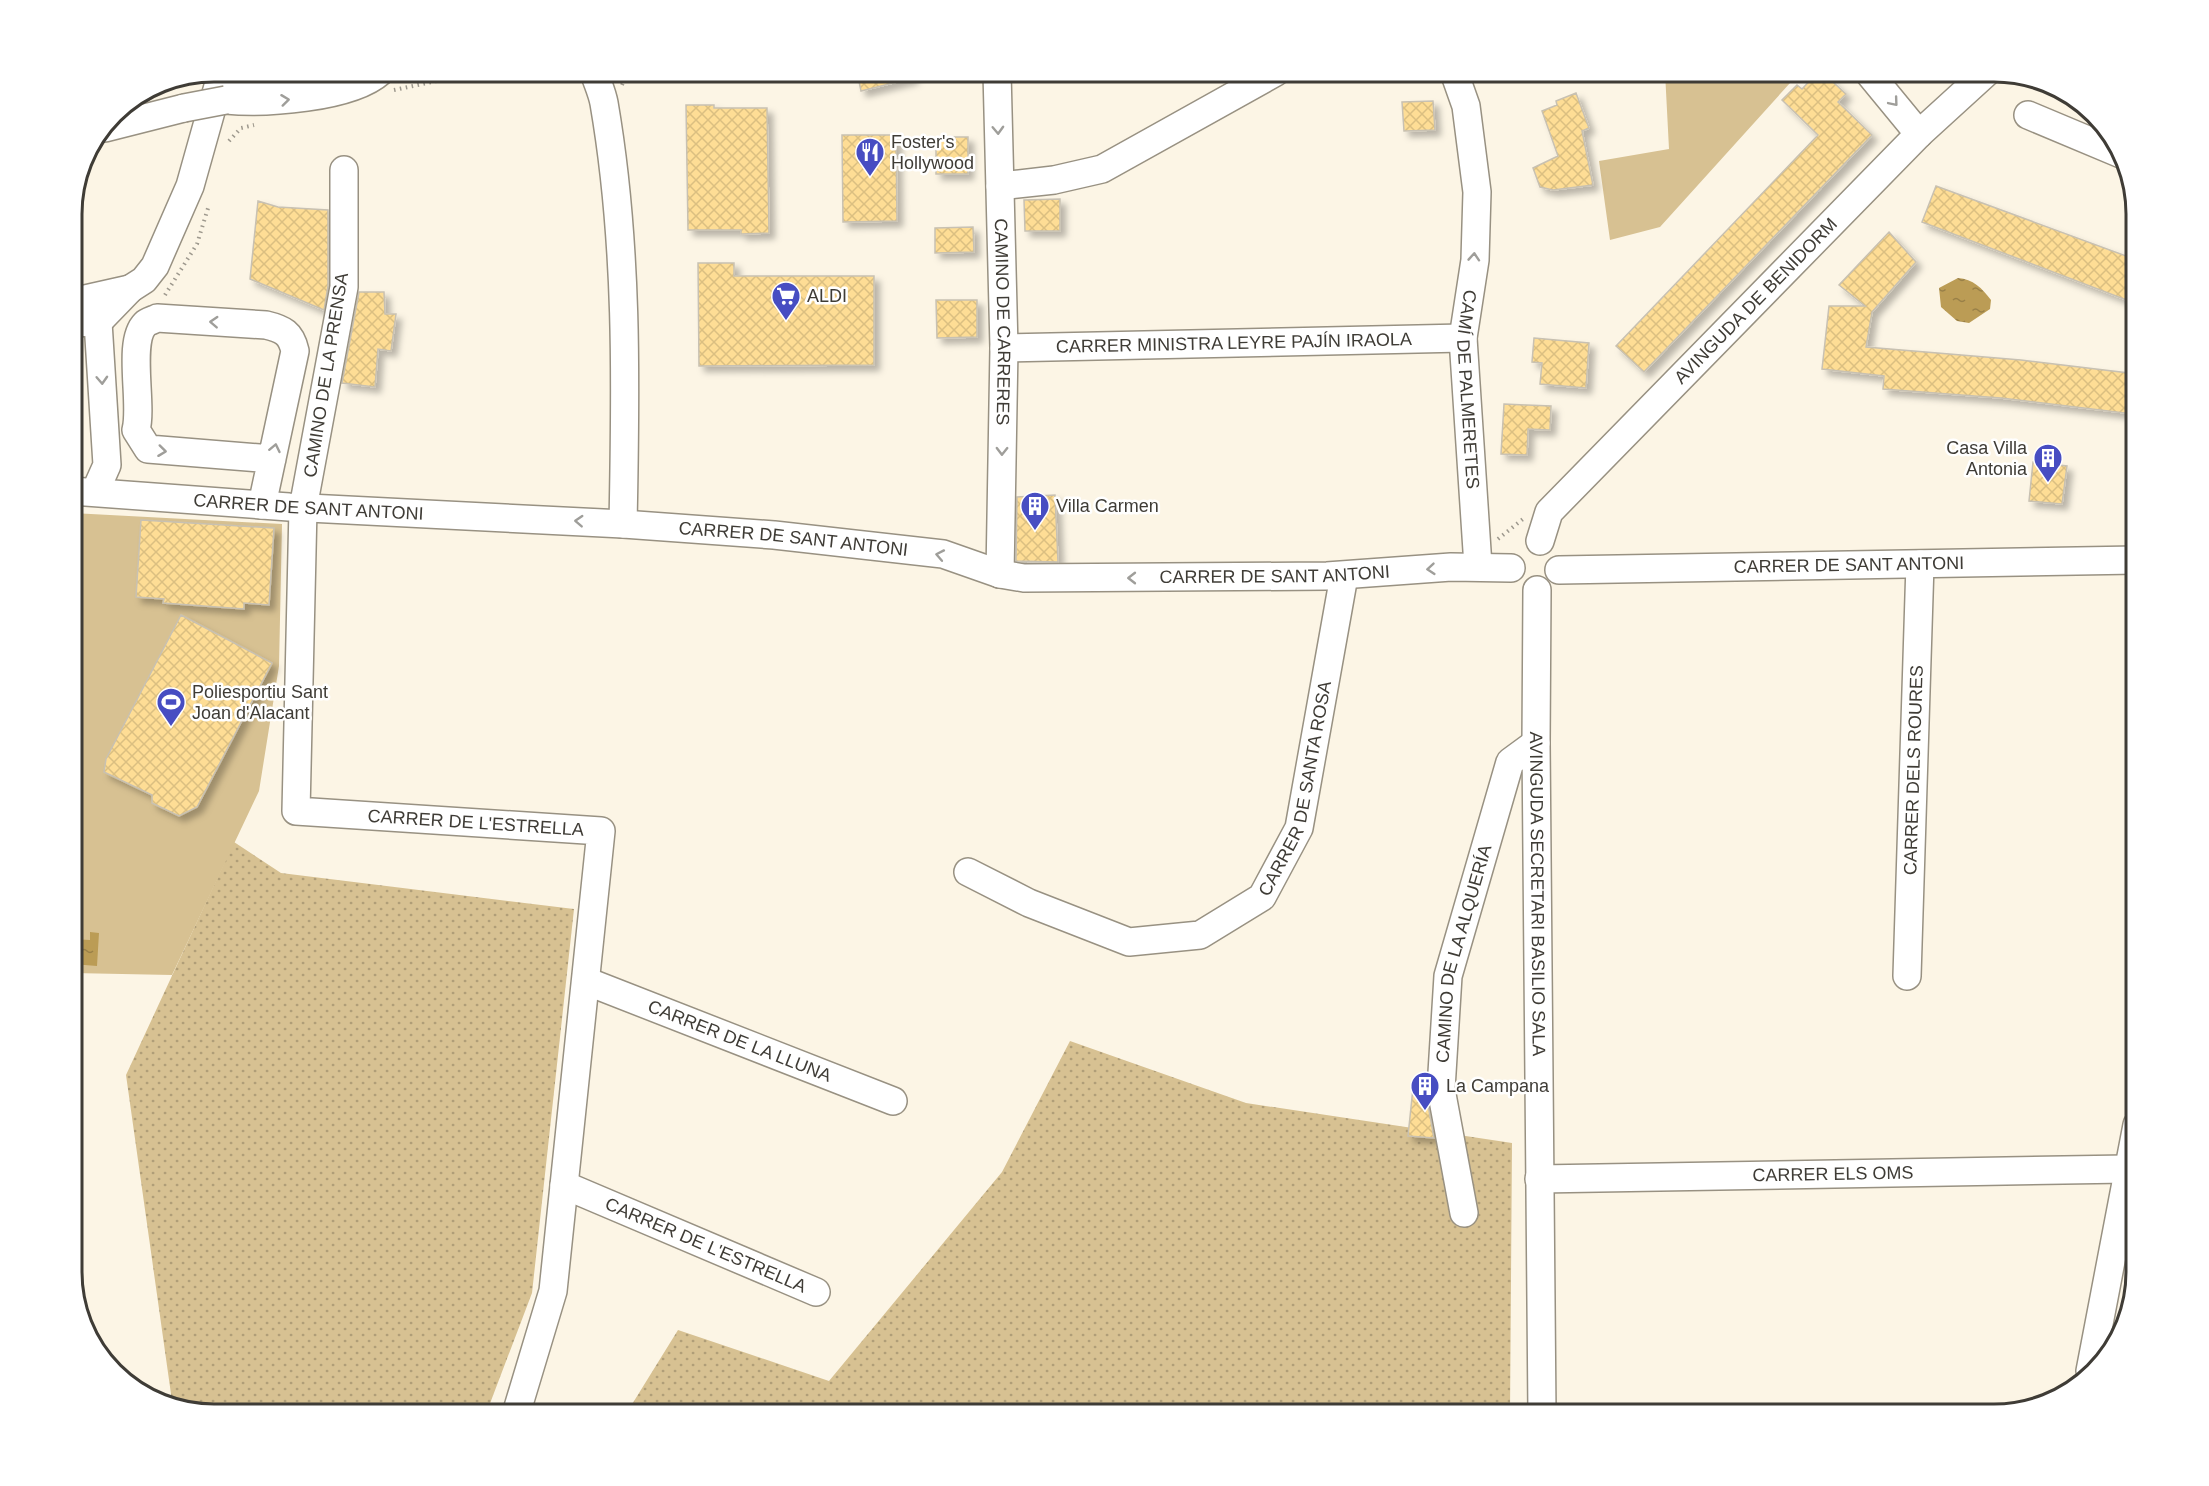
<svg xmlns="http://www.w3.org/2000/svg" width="2209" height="1486" viewBox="0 0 2209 1486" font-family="Arial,sans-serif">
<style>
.grass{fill:url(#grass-dots)}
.park{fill:#d7c192}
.water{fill:url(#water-ripples)}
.building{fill:url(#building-cross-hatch);stroke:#c8c1b2;stroke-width:1.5;filter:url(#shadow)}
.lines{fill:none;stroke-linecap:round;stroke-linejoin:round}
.minor-casing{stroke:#989182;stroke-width:30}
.path{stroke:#9d988d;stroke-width:4;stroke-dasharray:1.5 4.5;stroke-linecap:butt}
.minor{stroke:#fff;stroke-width:27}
.minor-bridge-casing{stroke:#989182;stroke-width:30;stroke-linecap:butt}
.minor-bridge{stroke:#fff;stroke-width:27}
.oneway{stroke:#9f9e9a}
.labels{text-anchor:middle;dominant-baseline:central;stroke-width:5;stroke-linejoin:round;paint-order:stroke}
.poi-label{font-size:18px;fill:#3f3c36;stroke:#fff;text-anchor:start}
.street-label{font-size:18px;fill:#3f3c36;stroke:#fff}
.rim{fill:none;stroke:#3f3c36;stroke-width:3}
</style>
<defs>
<pattern id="grass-dots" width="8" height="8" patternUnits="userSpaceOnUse" patternTransform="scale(1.5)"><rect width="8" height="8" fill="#d7c192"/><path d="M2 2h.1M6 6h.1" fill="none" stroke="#b09e78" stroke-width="1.8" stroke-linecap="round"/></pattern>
<pattern id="water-ripples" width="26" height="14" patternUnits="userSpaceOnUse" patternTransform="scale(1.5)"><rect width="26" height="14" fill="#bb9c55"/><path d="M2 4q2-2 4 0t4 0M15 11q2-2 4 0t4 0" fill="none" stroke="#998047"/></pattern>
<pattern id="building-cross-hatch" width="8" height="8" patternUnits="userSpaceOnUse" patternTransform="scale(1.5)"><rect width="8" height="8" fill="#fedd95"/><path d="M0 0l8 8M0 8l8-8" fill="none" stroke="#dbbf81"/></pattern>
<filter id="shadow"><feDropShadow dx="5.5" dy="5.5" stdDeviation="3" flood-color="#0004"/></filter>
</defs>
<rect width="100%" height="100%" fill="#fcf5e5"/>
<path class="grass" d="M234 842 281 873 574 909 532 1293 486 1414H215L172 1401 126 1075Z
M1070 1041 1246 1103 1512 1143 1510 1414H626L678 1330 829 1381 1002 1172Z"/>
<path class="park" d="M1665 72H1800L1660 227 1610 240 1599 161 1669 149Z
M72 513 282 524 279 666 259 791 172 975 72 973Z"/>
<path class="water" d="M1958 278C1973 279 1982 288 1991 300L1990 309 1969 323 1957 321 1941 307 1939 288Z
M90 932 99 933 97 966 72 964V939L90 940Z"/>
<path class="building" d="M857 72H913V78L861 91Z
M1818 72H1822L1846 94 1838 102 1872 135 1644 372 1616 346 1818 135 1782 100 1797 85 1802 89Z
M1576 93 1589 128 1582 131 1593 185 1553 190 1540 187 1533 168 1558 156 1542 111 1557 105 1556 101Z
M1433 101 1435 130 1404 131 1402 102Z
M686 105H714V108H767L769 233 741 234V230H688Z
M842 135H896L897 221 843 222Z
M936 137H968V174H936Z
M1936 186 2137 260V304L1922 222Z
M1060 199V231H1025L1024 200Z
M258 201 278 207 328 210V286L324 310 250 279Z
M973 227 974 252 935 253V228Z
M1889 232 1916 262 1872 312 1866 347 2021 360 2137 374 2133 414 2001 398 1883 389 1884 376 1822 369 1829 306H1865L1839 285Z
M698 263H734V276H874V365L699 366Z
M359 292H384L385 314H396L391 351 378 349 375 387 342 383Z
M936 300H977V337L937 338Z
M1534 338 1589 343 1586 388 1540 384 1542 363 1532 362Z
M1504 404 1551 406 1550 430 1528 429 1527 455 1501 454Z
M2033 462 2067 466 2062 504 2029 501Z
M1055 495 1058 562 1016 561 1017 497Z
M141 520 274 528 269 605 244 603V609L163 603 164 599 136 597Z
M181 615 272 663 197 807 179 816 152 803V795L104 772 106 759Z
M1413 1088H1425L1434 1138 1408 1136Z"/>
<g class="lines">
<g class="minor-casing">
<g id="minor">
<path d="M594 72C597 82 602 92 604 103 628 242 626 383 623 524"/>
<path id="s1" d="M997 72 1004 348 1000 574"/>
<path id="s2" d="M1454 72 1466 106 1477 192 1475 260 1463 338 1478 566"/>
<path d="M1868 72 1919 134"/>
<path d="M228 99 258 85 309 72"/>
<path d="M226 100C264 104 351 98 380 72"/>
<path d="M2028 115 2121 154"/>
<path d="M105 128 184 108"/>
<path id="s3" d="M344 170V287L303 508 296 811 601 831 553 1291 516 1414"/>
<path d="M1000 186 1054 180 1102 169 1276 72"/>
<path d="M72 302 130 289"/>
<path d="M72 323 98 322 130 289 144 280 155 266 190 186 222 72"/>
<path id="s4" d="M1004 348 1463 338"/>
<path id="s5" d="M72 491 289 507 623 524 774 535 943 554 1000 574 1024 578 1327 576 1451 567 1511 568"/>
<path d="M95 492 107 465 98 322"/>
<path d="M262 505 295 351C291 333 283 329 266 325L157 318C154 320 148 321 145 324 127 342 143 404 136 430L148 449 272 459"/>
<path id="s6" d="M1540 541 1549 512 1919 134 1987 72"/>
<path id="s7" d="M1559 570 2137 560"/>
<path id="s8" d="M1537 590 1536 743 1542 1414"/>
<path id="s9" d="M968 872 1029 903 1129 942 1200 935 1262 897 1299 828 1344 576"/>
<path id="s10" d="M1907 976 1920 564"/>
<path id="s11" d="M586 981 893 1101"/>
<path id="s12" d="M1539 1179 2127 1169 2137 1174"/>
<path id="s13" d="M564 1185 816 1292"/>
<path id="s14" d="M1464 1213 1441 1089 1448 976 1510 762 1536 743"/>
<path d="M2090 1371 2137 1125"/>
</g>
</g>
<path class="path" d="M622 85 628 72
M394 90 479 72
M229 141 241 128 254 125
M165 295 197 244 209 205
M1498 539 1523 519"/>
<use href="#minor" class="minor"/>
<g class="minor-bridge-casing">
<path id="minor-bridge" d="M184 108 226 100"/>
</g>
<use href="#minor-bridge" class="minor-bridge"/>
</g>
<defs><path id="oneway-chevron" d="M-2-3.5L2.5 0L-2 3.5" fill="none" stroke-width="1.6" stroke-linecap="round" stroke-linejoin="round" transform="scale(1.5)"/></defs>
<g class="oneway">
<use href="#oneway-chevron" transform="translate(285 100) rotate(-7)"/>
<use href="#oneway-chevron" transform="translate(1894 102) rotate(50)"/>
<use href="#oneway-chevron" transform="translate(998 130) rotate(88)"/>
<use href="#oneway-chevron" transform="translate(1474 257) rotate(-86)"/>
<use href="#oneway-chevron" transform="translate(214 322) rotate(-177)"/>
<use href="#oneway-chevron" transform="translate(102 380) rotate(87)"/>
<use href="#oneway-chevron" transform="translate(275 448) rotate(-78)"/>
<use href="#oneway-chevron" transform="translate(162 451) rotate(7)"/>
<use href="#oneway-chevron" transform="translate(1002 451) rotate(91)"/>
<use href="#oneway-chevron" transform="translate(579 521) rotate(-177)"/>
<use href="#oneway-chevron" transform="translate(940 555) rotate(-169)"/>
<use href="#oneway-chevron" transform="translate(1431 569) rotate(175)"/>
<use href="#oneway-chevron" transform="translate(1132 578) rotate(180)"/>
</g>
<defs>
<g id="restaurant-pin" transform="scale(1.5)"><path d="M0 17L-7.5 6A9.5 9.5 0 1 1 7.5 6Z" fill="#474dc2" stroke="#fff"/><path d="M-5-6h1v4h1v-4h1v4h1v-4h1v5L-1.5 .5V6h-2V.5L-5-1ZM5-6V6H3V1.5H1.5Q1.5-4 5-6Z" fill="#fff"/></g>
<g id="supermarket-pin" transform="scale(1.5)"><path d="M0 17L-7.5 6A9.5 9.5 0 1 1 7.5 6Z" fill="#474dc2" stroke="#fff"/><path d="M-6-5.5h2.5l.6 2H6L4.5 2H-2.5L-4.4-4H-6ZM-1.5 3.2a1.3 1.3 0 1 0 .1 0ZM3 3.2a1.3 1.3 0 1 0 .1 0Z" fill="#fff"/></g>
<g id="building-pin" transform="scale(1.5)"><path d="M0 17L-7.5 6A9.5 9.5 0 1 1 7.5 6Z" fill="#474dc2" stroke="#fff"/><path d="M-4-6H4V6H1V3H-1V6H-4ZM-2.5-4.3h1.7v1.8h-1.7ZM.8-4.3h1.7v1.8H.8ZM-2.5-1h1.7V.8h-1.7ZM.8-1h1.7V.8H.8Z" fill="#fff"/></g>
<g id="stadium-pin" transform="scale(1.5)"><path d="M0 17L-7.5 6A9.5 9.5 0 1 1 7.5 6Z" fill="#474dc2" stroke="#fff"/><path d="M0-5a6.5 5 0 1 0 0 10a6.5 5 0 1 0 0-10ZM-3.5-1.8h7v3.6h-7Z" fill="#fff"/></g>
</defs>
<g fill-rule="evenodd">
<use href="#restaurant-pin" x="870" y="152"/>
<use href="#supermarket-pin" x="786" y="296"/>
<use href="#building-pin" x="2048" y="458"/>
<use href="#building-pin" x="1035" y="506"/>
<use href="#stadium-pin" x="171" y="702"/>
<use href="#building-pin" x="1425" y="1086"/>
</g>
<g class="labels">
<g class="poi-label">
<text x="891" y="142">Foster's<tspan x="891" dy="21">Hollywood</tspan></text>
<text x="807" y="296">ALDI</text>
<text x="2027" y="448" text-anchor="end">Casa Villa<tspan x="2027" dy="21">Antonia</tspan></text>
<text x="1056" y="506">Villa Carmen</text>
<text x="192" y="692">Poliesportiu Sant<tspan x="192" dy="21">Joan d'Alacant</tspan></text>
<text x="1446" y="1086">La Campana</text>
</g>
<g class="street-label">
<text stroke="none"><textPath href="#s6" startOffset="326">AVINGUDA DE BENIDORM</textPath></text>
<text stroke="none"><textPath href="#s1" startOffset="250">CAMINO DE CARRERES</textPath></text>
<text stroke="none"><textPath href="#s4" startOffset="230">CARRER MINISTRA LEYRE PAJÍN IRAOLA</textPath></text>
<text transform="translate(326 375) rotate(-81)">CAMINO DE LA PRENSA</text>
<text stroke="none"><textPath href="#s2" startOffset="321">CAMÍ DE PALMERETES</textPath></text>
<text stroke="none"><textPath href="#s5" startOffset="237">CARRER DE SANT ANTONI</textPath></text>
<text stroke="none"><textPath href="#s5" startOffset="723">CARRER DE SANT ANTONI</textPath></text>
<text stroke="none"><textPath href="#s7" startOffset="290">CARRER DE SANT ANTONI</textPath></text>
<text stroke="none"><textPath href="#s5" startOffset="1209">CARRER DE SANT ANTONI</textPath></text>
<text stroke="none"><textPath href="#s10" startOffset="206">CARRER DELS ROURES</textPath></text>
<text stroke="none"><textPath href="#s9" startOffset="435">CARRER DE SANTA ROSA</textPath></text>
<text stroke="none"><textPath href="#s3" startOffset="825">CARRER DE L'ESTRELLA</textPath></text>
<text stroke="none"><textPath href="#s8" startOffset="304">AVINGUDA SECRETARI BASILIO SALA</textPath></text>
<text stroke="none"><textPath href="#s14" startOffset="264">CAMINO DE LA ALQUERÍA</textPath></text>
<text stroke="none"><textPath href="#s11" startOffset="165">CARRER DE LA LLUNA</textPath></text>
<text stroke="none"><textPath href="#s12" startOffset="294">CARRER ELS OMS</textPath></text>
<text stroke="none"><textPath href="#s13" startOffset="154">CARRER DE L'ESTRELLA</textPath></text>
</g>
</g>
<path d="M0 0H2209V1486H0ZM214 82H1994A132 132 0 0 1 2126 214V1272A132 132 0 0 1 1994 1404H214A132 132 0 0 1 82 1272V214A132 132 0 0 1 214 82Z" fill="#fff" fill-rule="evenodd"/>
<path class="rim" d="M214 82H1994A132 132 0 0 1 2126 214V1272A132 132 0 0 1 1994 1404H214A132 132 0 0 1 82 1272V214A132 132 0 0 1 214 82Z"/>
</svg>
